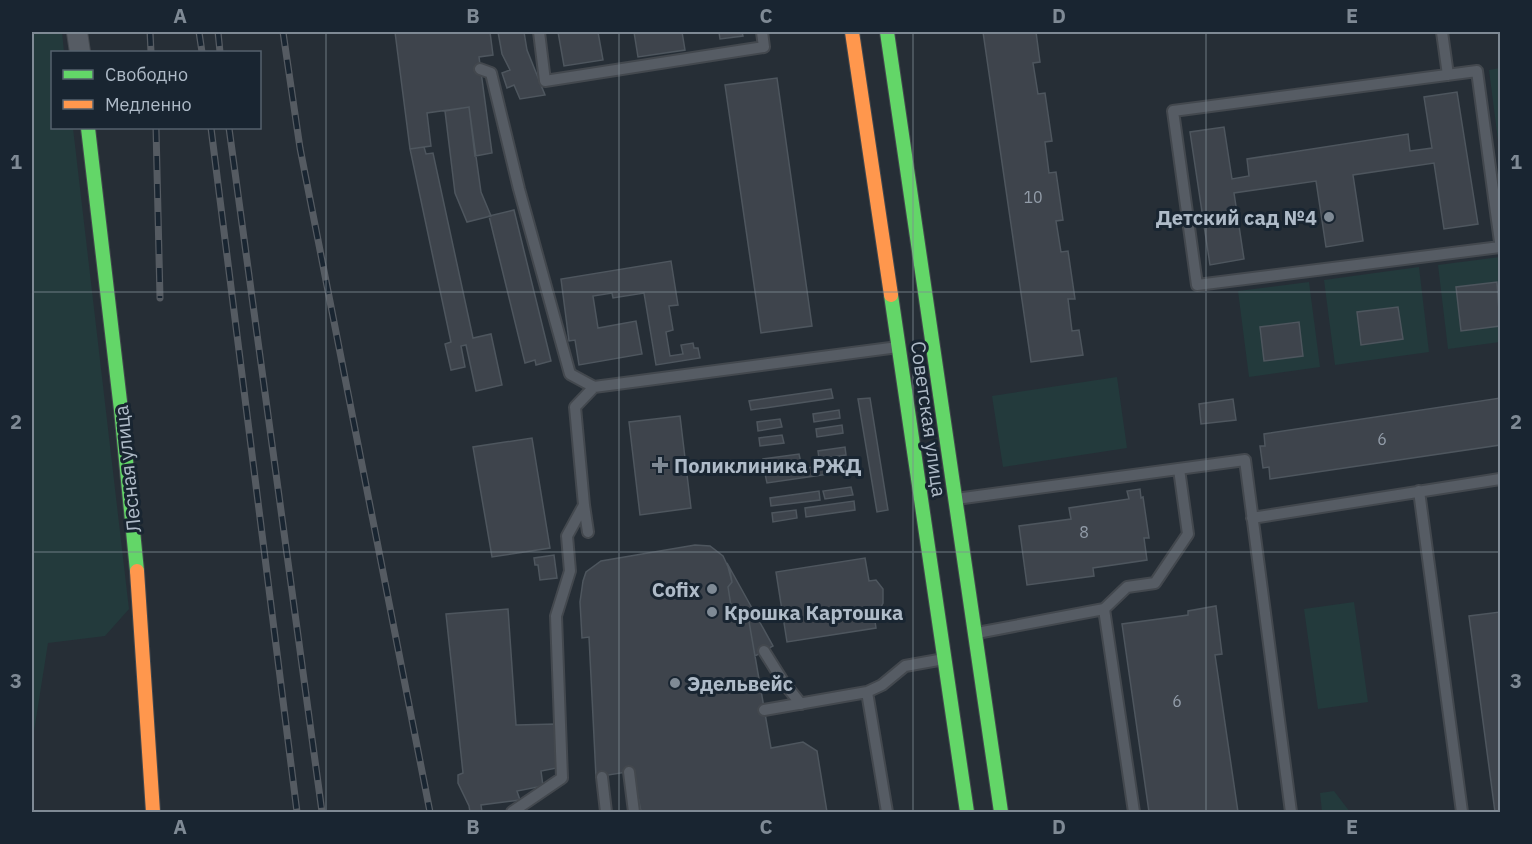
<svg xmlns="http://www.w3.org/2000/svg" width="1532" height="844" viewBox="0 0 1532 844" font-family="'IBM Plex Sans',sans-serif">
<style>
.green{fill:#233a3c;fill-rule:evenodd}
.building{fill:#3e444c;stroke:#4e565e;stroke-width:1.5}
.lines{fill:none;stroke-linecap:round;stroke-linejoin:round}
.lane-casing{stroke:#43484e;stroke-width:14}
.street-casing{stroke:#43484e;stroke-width:22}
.fast-casing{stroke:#43484e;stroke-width:16}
.slow-casing{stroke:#43484e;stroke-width:16}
.lane{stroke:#565c64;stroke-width:10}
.street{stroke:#565c64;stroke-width:20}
.fast{stroke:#63d668;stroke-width:14}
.slow{stroke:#ff974d;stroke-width:14}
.rail-casing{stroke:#555b62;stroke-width:7}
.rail{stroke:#192531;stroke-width:4.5;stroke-dasharray:14;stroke-linecap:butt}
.grid{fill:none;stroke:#7f8a95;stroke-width:1.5;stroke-opacity:0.55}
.poi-dot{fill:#7f8a95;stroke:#192531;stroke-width:2}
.labels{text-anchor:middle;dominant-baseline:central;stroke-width:6;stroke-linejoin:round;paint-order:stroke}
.number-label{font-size:16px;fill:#939da9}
.poi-label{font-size:20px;font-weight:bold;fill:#afbbc8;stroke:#192531;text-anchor:start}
.street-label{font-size:20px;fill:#afbbc8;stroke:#192531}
.neatline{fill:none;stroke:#7f8a95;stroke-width:2}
.grid-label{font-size:20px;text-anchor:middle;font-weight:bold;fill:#7f8a95}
</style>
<rect width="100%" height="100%" fill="#262e36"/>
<path class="green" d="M32 32H62L64 52H52V128H73L129 609 105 636 48 643 32 744Z
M1500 68V156L1489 70Z
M1500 257V307L1497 282 1456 288 1461 331 1500 326V342L1448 349 1438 265Z
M1419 267 1429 352 1335 365 1324 280ZM1398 307 1402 339 1361 345 1357 312Z
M1309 282 1320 367 1249 377 1238 291ZM1298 322 1303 356 1264 361 1260 327Z
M1117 377 1127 448 1003 467 992 396Z
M1354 602 1368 702 1318 709 1304 609Z
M1334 791 1350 812H1322L1320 793Z"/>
<path class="building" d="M395 32H490L493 55 479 57 492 153 475 156 469 107 427 113 431 146 410 149Z
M498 32H524L527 50 545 95 520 99 514 85 507 88 502 73 510 70 502 54Z
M558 32H598L603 60 564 66Z
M634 32H682L685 50 638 57Z
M719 32H742L743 36 720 39Z
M983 32H1036L1040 62 1033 63 1038 94 1045 93 1052 141 1045 142 1049 173 1056 172 1063 220 1056 221 1061 252 1068 251 1075 299H1068L1072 331 1079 330 1083 355 1031 362Z
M777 78 812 326 761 333 725 85Z
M1457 92 1478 224 1444 229 1434 163 1353 175 1363 241 1326 247 1316 181 1234 193 1244 259 1210 265 1190 132 1224 127 1232 179 1249 176 1247 159 1408 134 1410 151 1432 148 1424 97Z
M469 107 481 192 491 216 467 222 455 193 445 111Z
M424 147 426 154 433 153 473 338 491 334 502 385 476 391 466 345 461 346 465 367 451 370 445 344 451 342 410 149Z
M514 210 551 361 536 365 535 360 525 363 489 216Z
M671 261 678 305 669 306 673 330 666 332 670 356 683 354 681 345 693 343 694 348H698L700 358 656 365 644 293 613 298 612 293 593 296 598 328 636 321 642 354 579 365 575 340 569 341 561 279Z
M1497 282 1500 326 1461 331 1456 287Z
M1398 307 1403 339 1361 345 1357 312Z
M1299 322 1303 356 1264 361 1260 327Z
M831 389 833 398 751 410 749 401Z
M870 398 888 510 877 512 858 399Z
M1500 398V445L1270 479 1269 467 1263 468 1260 446H1265L1264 434Z
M1233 399 1236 420 1201 424 1199 404Z
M839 410 840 418 814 422 813 414Z
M680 416 691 508 640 515 629 422Z
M780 419 782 427 758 431 757 422Z
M842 425 843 433 817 437 816 429Z
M782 435 784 443 760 446 759 438Z
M532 438 550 548 492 557 473 447Z
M845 447 846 455 819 459 818 451Z
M799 454 801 463 764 468 763 459Z
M847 462 849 471 767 483 765 474Z
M851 487 853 495 825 499 823 491Z
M1140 489 1141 498 1143 497 1149 538H1144L1147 560 1093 568 1094 576 1027 585 1019 526 1071 519 1069 508 1129 499 1127 491Z
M819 491 820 500 771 506 770 498Z
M854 501 855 510 806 517 805 508Z
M796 510 797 518 773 522 772 513Z
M695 545 710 546 723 556 730 571 732 582 728 587 732 612 747 610 771 748 803 742 817 751 827 812H641L633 771 596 777 589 637 582 638 580 602 583 581 586 572 601 561Z
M554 555 557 578 540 580 538 565H535L534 558Z
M865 558 869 581 876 580 883 589V603L881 607 873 608 876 628 787 642 776 572Z
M727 563 773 646 755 656 747 610 732 612 728 587 732 582Z
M1216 606 1222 654 1215 655 1238 812H1149L1122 624 1188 615V611Z
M508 609 516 725 556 724 562 767 541 771 543 786 517 791 520 800 481 805 482 812H470L469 806 458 783V775L463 773 446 614Z
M1500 612V812H1495L1469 616Z"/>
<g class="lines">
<g class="lane-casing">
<path id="lane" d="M539 32 545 81 764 47 762 32
M1442 32 1448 75
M480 69 491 73 519 189 570 374 594 387
M1500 242 1477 71 1173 111 1197 285 1500 247
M1419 491 1462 812
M956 499 1245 460 1291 812
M584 505 588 532
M1252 518 1500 479
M1104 609 1134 812
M977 633 1104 609 1127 587 1155 583 1188 534 1179 469
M764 651 784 683 801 704
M867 692 887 812
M764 710 867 692 882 685 905 666 944 659
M629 772 634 812
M602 777 606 812
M512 812 562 778 556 616 570 571 567 536 584 505 575 407 594 387 898 347"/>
</g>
<g class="street-casing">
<path id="street" d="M77 32 80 52"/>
</g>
<g class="fast-casing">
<path id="fast" d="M887 32 1001 812
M88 128 121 410 137 571
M891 295 967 812"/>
</g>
<g class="slow-casing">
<path id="slow" d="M852 32 891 295
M137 571 153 812"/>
</g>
<use href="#lane" class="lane"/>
<use href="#street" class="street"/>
<use href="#fast" class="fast"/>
<use href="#slow" class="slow"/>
<g class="rail-casing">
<path id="rail" d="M150 32 151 52
M199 32 202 52
M218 32 220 52
M283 32 300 148 430 812
M156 128 160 298
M211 128 297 812
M229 128 322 812"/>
</g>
<use href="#rail" class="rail"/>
</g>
<path class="grid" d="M326 32V812M619 32V812M913 32V812M1206 32V812M32 292H1500M32 552H1500"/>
<g class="poi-dot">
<circle cx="1329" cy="217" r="6"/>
<path d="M657 456h6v6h6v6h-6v6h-6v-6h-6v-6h6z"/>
<circle cx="712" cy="589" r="6"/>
<circle cx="712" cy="612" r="6"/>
<circle cx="675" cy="683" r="6"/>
</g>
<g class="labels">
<g class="number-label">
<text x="1033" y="197">10</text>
<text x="1382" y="439">6</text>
<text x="1084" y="532">8</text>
<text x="1177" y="701">6</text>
</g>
<g class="poi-label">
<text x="1317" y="217" text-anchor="end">Детский сад №4</text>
<text x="674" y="465">Поликлиника РЖД</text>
<text x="700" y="589" text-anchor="end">Cofix</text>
<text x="724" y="612">Крошка Картошка</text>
<text x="687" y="683">Эдельвейс</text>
</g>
<g class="street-label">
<text transform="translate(929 419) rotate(82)">Советская улица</text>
<text transform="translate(127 469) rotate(-96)">Лесная улица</text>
</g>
</g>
<rect width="1532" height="844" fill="none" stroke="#192531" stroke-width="66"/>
<rect x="51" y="51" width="210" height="78" fill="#192531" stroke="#55616d" stroke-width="1.5"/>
<rect x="63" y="70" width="30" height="9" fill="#63d668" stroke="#55616d" stroke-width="1.5"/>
<text x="105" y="81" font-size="18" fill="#afbbc8">Свободно</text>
<rect x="63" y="100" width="30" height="9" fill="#ff974d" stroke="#55616d" stroke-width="1.5"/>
<text x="105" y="111" font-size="18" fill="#afbbc8">Медленно</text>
<rect x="33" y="33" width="1466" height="778" class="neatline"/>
<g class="grid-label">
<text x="180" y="23">A</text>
<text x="473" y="23">B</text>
<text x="766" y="23">C</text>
<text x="1059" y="23">D</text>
<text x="1352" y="23">E</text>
<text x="16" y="169">1</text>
<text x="1516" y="169">1</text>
<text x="16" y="429">2</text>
<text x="1516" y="429">2</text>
<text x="16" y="688">3</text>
<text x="1516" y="688">3</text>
<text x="180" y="834">A</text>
<text x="473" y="834">B</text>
<text x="766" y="834">C</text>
<text x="1059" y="834">D</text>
<text x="1352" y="834">E</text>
</g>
</svg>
